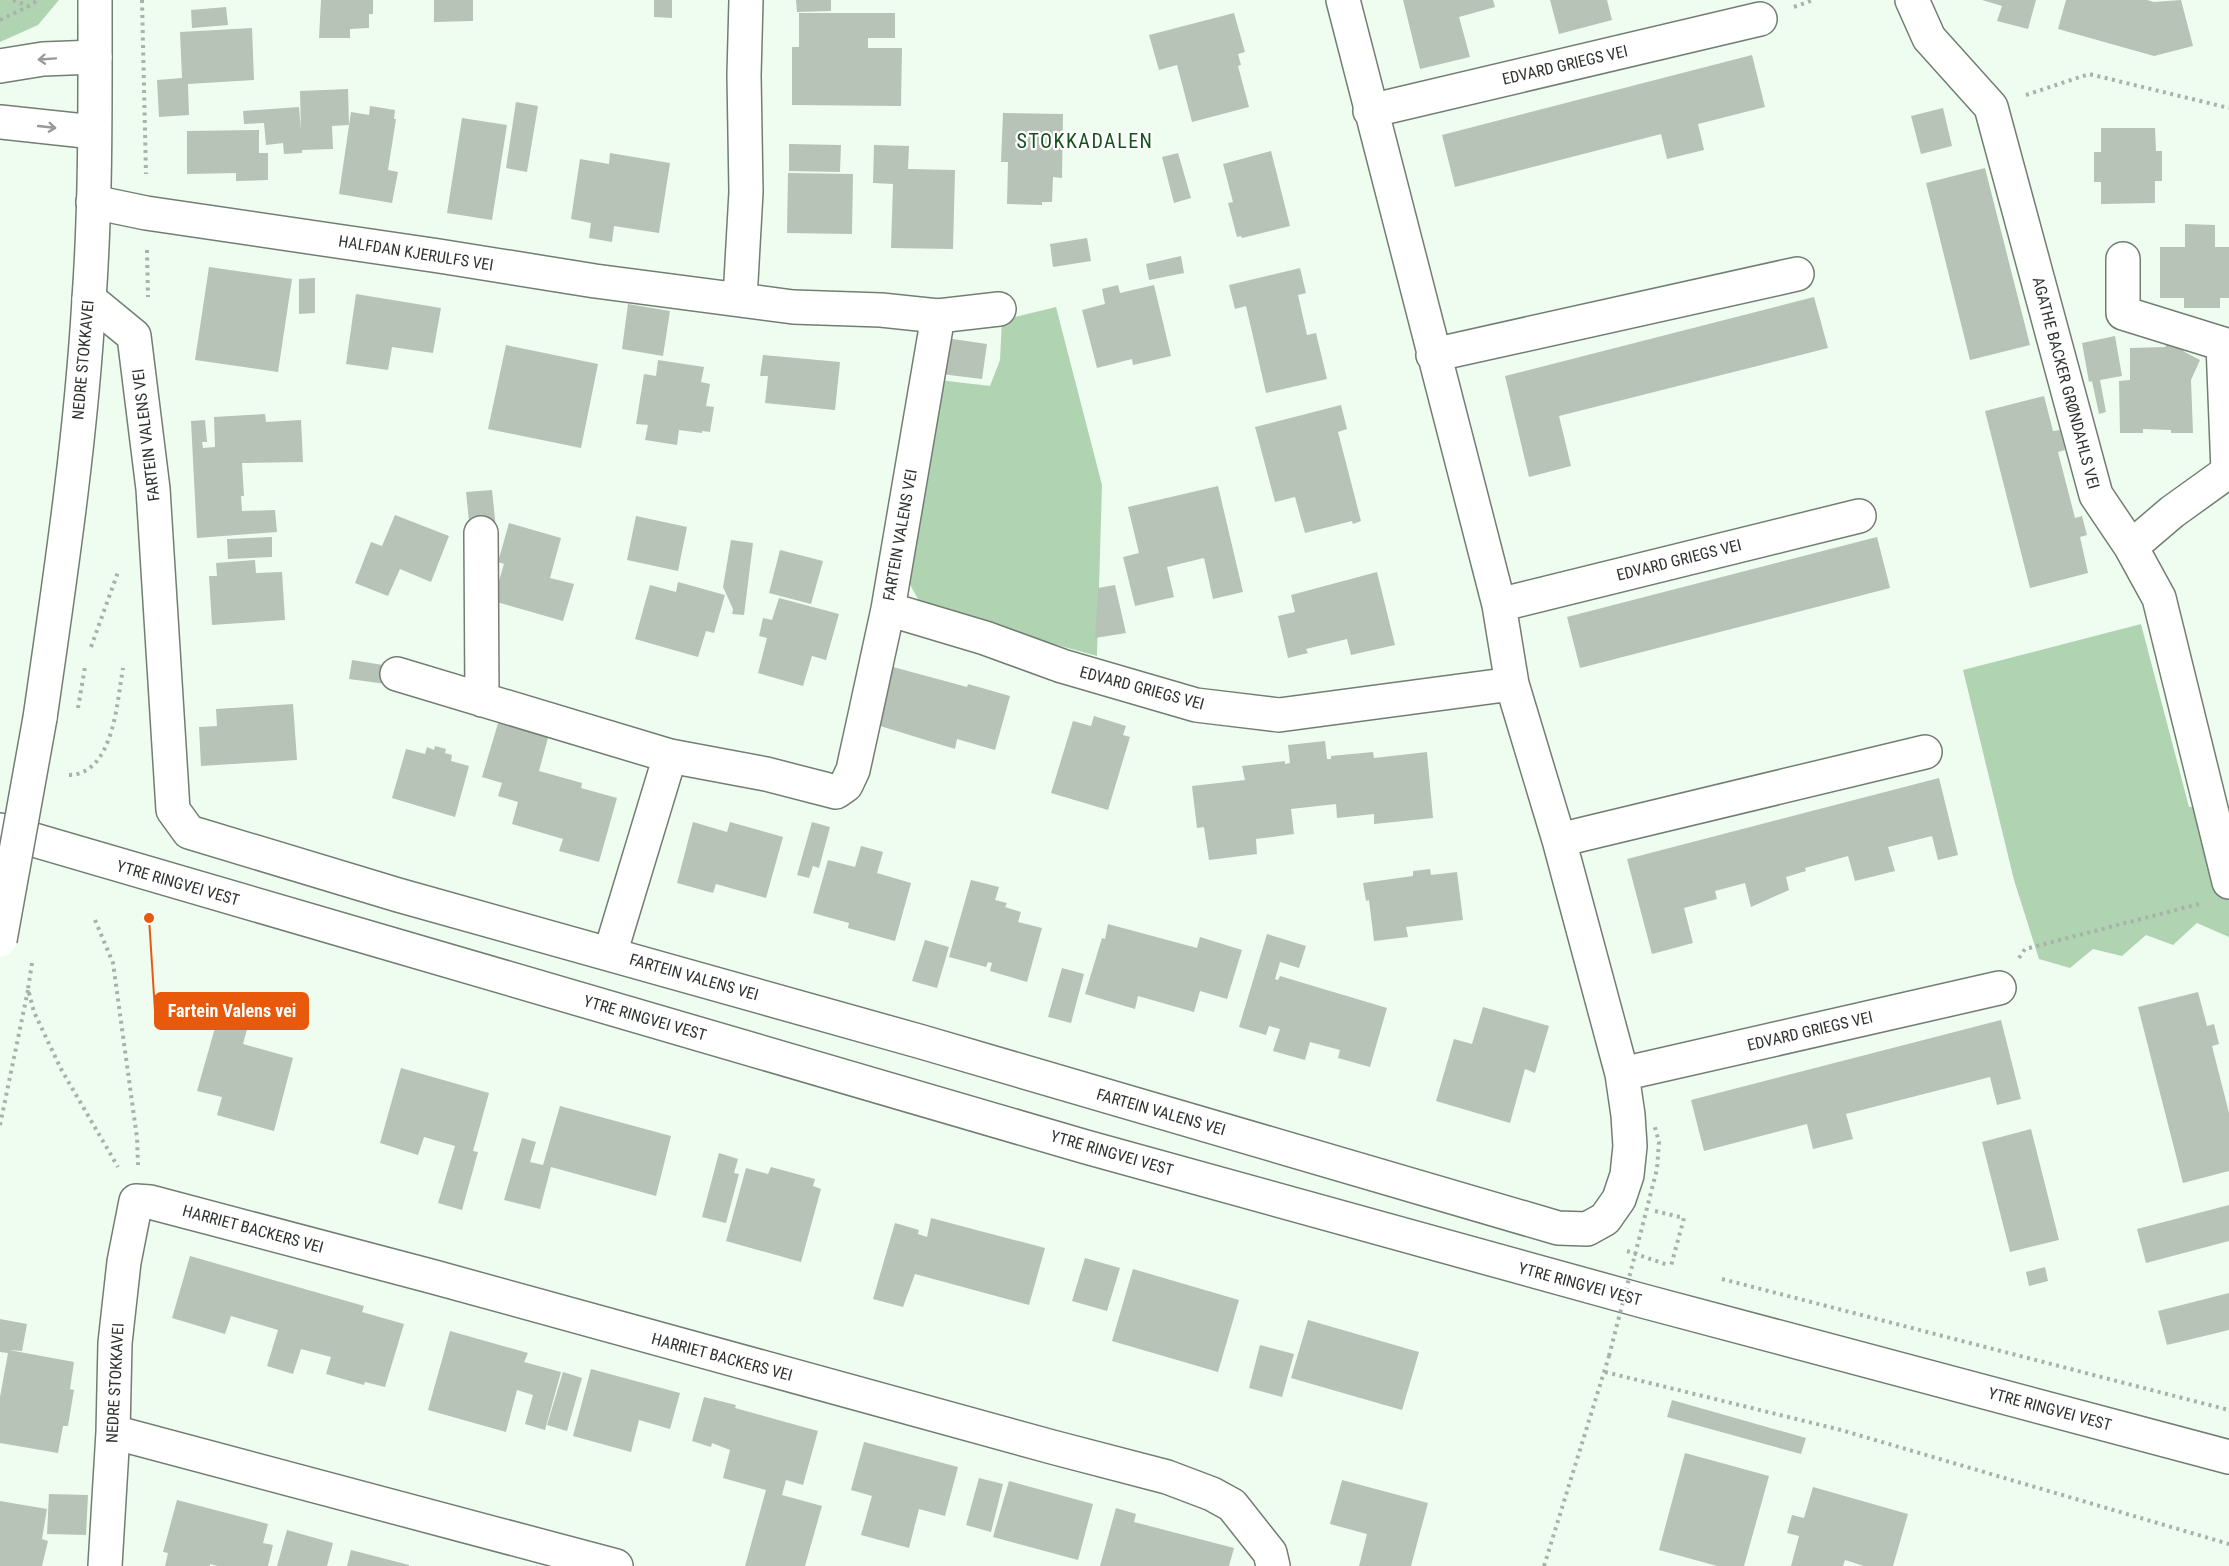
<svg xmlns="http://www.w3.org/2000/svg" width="2229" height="1566" viewBox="0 0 2229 1566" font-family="'Roboto Condensed',sans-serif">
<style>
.green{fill:#b0d3b2}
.building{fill:#b6c3b6}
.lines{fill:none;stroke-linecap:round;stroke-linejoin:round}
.minor-casing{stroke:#727e72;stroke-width:36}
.secondary-casing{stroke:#727e72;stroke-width:36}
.primary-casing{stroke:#727e72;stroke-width:36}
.path{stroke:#a8b2a8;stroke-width:4;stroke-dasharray:3 4.5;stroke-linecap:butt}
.minor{stroke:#fff;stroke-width:33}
.secondary{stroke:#fff;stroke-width:33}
.primary{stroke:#fff;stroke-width:33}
.secondary-bridge-casing{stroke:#727e72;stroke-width:36;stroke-linecap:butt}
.path-bridge{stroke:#a8b2a8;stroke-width:4;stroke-dasharray:3 4.5;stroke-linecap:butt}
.secondary-bridge{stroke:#fff;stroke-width:33}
.oneway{stroke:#979a97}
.labels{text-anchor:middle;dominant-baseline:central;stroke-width:4.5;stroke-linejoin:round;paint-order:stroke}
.street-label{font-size:16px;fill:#2f342f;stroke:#fff}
.quarter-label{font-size:20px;letter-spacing:1.5px;fill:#16511f;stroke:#fff}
.leader{fill:none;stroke:#e8590c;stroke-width:2}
.callout-dot{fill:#e8590c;stroke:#fff;stroke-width:2}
.callout{fill:#e8590c;stroke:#e8590c;stroke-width:2}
.callout-label{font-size:18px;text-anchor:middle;font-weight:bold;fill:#fff}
</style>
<rect width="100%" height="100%" fill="#effdf0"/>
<path class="green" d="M0 0H59L38 25 0 42Z
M1056 307 1102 485 1097 656 923 608 903 572 939 380 990 386 1000 360 1002 320Z
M2141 624 2189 807 2203 806 2229 900V937L2197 923 2173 945 2146 935 2122 956 2093 949 2070 968 2039 959 2014 880 1963 670Z"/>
<path class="building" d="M321 0H373V14H369V28L350 29V38H319Z
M434 0H473V21L434 22Z
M654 0H672V18L654 17Z
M796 0H831V11L797 12Z
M1403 0H1493L1495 7 1459 17 1470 57 1420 69Z
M1550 0H1607L1612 20 1559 34Z
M1982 0H2036L2028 29 1997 21 2002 6Z
M2066 0H2147L2154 2 2181 0 2193 46 2154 56 2058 29Z
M226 7 228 25 192 28 191 10Z
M799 13H895V38H868V48H902L901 106 792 105V47H799Z
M1234 13 1245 52 1238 54 1241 65 1238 66 1249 107 1192 122 1177 65 1159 70 1149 35Z
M252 28 254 80 188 84 189 115 159 117 157 80 182 78 180 32Z
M1752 55 1765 107 1698 124 1704 150 1667 159 1661 134 1455 187 1442 135Z
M348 89 349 125 332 126 333 149 302 150V153L284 154 283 143 266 145 264 123 244 124 243 111 299 107 301 130 300 91Z
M516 102 538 106 527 172 506 168Z
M370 106 395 110 394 119H396L388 170 398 172 392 203 339 194 351 112 369 115Z
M1943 108 1952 146 1921 154 1911 116Z
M1003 113 1063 114 1062 178 1053 177 1052 202H1042V205L1007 204 1008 162H1001Z
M462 118 507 125 492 220 447 213Z
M2101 128H2155L2156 151H2162V181H2155V203L2101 204V182H2094V152H2101Z
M259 130V153H268V180L236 181V173L187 174V131Z
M789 144 841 145 840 172 789 171Z
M874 145 909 146 908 169 955 170 953 249 891 248 893 184 873 183Z
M1271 151 1290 226 1242 238 1241 236 1237 237 1228 203 1233 202 1223 164Z
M610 153 670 163 659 233 614 226 612 242 589 238 591 223 571 219 580 159 609 164Z
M1178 153 1191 198 1174 203 1162 157Z
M1985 168 2030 345 1970 360 1926 183Z
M788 173 853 174 852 234 787 233Z
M2185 224 2215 225V247H2229V298H2220V308H2184V298H2160V247H2185Z
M1087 238 1091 261 1053 267 1050 244Z
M1181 256 1184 273 1149 280 1146 264Z
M209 267 292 279 278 372 195 360Z
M1300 268 1306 293 1298 295 1307 335 1316 333 1327 379 1266 393 1246 306 1235 309 1229 285Z
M315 278V313L299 314V279Z
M1118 285 1120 293 1154 285 1171 356 1133 365 1132 359 1097 368 1082 310 1105 304 1102 289Z
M356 294 441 308 433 353 392 347 388 370 346 364Z
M1814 297 1828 348 1559 416 1571 466 1529 477 1505 376Z
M628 304 670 311 663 356 622 349Z
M2115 336 2122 376 2100 380 2106 412 2099 414 2092 381 2089 382 2082 343Z
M946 338 987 344 982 379 941 374Z
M2167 343 2175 347H2183V351L2200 360 2191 380 2193 433H2171V430L2143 429V433H2120L2119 381 2130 380V348L2165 347Z
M506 345 598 364 581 448 488 429Z
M763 355 840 362 835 410 765 403 768 376H760Z
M658 360 704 367 701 382 710 384 706 406 714 407 710 432 702 431V433L679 430 677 445 645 440 648 425 636 424 644 374 656 376Z
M2044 396 2053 431 2060 430 2065 450 2058 452 2075 518 2082 516 2087 535 2080 537 2088 573 2030 588 1985 411Z
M1341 405 1347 429 1338 432 1361 521 1353 524 1352 521 1305 533 1295 497 1275 502 1255 427Z
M265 414 266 422 301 420 303 462 242 463 244 496H241L242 511 275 510 277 532 197 538 191 421 205 420 207 442H202L203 448 215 447 214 417Z
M1218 486 1243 592 1213 599 1204 558 1167 567 1174 597 1135 606 1123 557 1139 553 1128 507Z
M492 490 496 529 470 531 466 492Z
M395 515 449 536 431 582 400 569 388 596 355 583 371 542 382 546Z
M636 516 687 527 678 571 627 560Z
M509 523 561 538 550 578 574 584 563 621 493 601 504 564 498 562Z
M272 537V557L228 559 227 539Z
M1877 537 1890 588 1580 668 1567 617Z
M731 540 753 543 744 615 732 614 733 609 723 587Z
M780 550 823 561 811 604 769 593Z
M255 560 256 573 282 572 285 620 212 625 209 576H217L216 563Z
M1377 572 1395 645 1351 655 1347 639 1306 649 1308 653 1288 658 1278 616 1295 612 1291 595Z
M678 582 725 595 714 633 706 631 698 657 635 639 650 585 676 592Z
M1115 585 1126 633 1095 638 1098 588Z
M779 598 839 614 826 660 812 656 803 686 758 673 767 638 759 636 763 618 772 620Z
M352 660 389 666 386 684 349 679Z
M893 667 967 687 968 684 1010 696 995 750 957 739 955 749 877 725Z
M293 704 297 760 201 766 199 727 217 726 216 709Z
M1094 716 1126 726 1123 735 1130 737 1108 810 1051 793 1073 721 1091 726Z
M499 720 549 734 539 771 582 783 581 788 617 798 599 862 559 851 563 839 512 824 518 802 498 796 502 783 482 777Z
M1325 741 1327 759H1331V756L1373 752 1374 758 1427 752 1433 818 1374 824V814L1337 818 1336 804 1291 809 1294 834 1256 839 1257 854 1209 860 1204 827 1197 828 1192 786 1245 780 1242 766 1285 761V764L1290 763 1288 745Z
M435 746 446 749 445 753 452 755 451 761 469 766 455 817 392 798 406 749 425 754 427 747 434 750Z
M1939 778 1958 855 1938 860 1932 836 1888 847 1895 871 1855 881 1848 856 1805 868 1806 871 1786 877 1789 890 1751 907 1745 883 1715 891 1717 899 1684 908 1693 943 1652 954 1627 859Z
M693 822 727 832 730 822 783 837 766 898 716 884 713 893 677 883Z
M812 822 830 827 819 868 813 866 809 878 797 875Z
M861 846 883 852 877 873 911 883 895 941 848 928 849 923 813 913 828 860 855 867Z
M1430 869 1431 875 1457 872 1463 920 1406 927 1408 937 1374 941 1369 900 1366 901 1363 883 1413 876V871Z
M971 880 999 887 995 900 1007 903 1005 907 1021 912 1018 922 1042 928 1027 982 990 971 992 963 988 962 986 967 949 957Z
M1108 924 1197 948 1200 937 1242 950 1227 999 1200 991 1194 1012 1138 996 1135 1009 1085 994 1102 938 1105 939Z
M1267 934 1306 946 1299 968 1280 962 1275 979 1278 980 1280 976 1387 1008 1370 1067 1338 1058 1340 1050 1310 1042 1305 1060 1273 1051 1280 1029 1269 1026 1266 1035 1239 1027Z
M925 940 949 947 937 988 912 981Z
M1062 968 1084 974 1071 1023 1048 1017Z
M2198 992 2207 1026 2214 1024 2219 1044 2212 1046 2229 1113V1171L2183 1183 2138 1007Z
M1483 1007 1549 1026 1535 1073 1525 1069 1510 1123 1436 1101 1454 1039 1472 1044Z
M219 1014 249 1022 243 1044 293 1058 274 1131 217 1115 222 1097 197 1091Z
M2001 1020 2021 1099 1997 1105 1990 1077 1846 1114 1853 1139 1813 1149 1807 1124 1704 1151 1691 1100Z
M401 1068 489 1093 473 1151 478 1152 462 1210 438 1203 455 1146 424 1137 418 1155 380 1143Z
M560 1106 671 1136 656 1196 551 1167 540 1209 504 1200 522 1138 536 1142 530 1162 543 1165Z
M2031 1129 2059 1240 2010 1252 1982 1142Z
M719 1153 738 1159 734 1173 739 1174 726 1223 702 1217Z
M771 1167 815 1179 813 1186 821 1189 801 1262 726 1241 746 1168 768 1174Z
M2229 1205V1241L2146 1263 2137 1229Z
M931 1218 1045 1248 1029 1305 915 1274 903 1307 873 1299 895 1223 919 1230 918 1234 927 1237Z
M190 1256 364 1306 362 1312 404 1324 385 1387 365 1382 364 1385 326 1374 331 1357 301 1349 293 1374 267 1366 278 1330 231 1316 225 1334 172 1318Z
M1085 1258 1120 1268 1107 1311 1072 1301Z
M2045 1267 2048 1281 2029 1286 2026 1272Z
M1133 1269 1239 1300 1218 1372 1112 1341Z
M2229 1293V1330L2167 1345 2158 1311Z
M0 1319 27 1324 22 1351 9 1350 74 1362 70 1389 74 1390 68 1426H63L58 1453 0 1443V1397L8 1353 0 1352Z
M1308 1320 1419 1352 1402 1410 1291 1378Z
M450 1331 528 1353 524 1362 561 1372 545 1430 525 1424 533 1395 517 1390 506 1432 428 1410Z
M1260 1345 1294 1354 1282 1397 1249 1388Z
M591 1369 680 1393 670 1429 639 1420 631 1452 573 1436Z
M563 1372 582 1378 567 1431 547 1425Z
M704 1397 736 1405 735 1408 818 1431 803 1485 786 1480 782 1495 822 1506 805 1566H745L766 1490 723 1478 730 1450 712 1443 711 1447 692 1441Z
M1672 1400 1806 1438 1801 1454 1667 1417Z
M864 1442 958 1467 945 1516 919 1509 909 1548 861 1535 872 1496 851 1490Z
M1685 1453 1769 1476 1744 1566H1717L1659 1550Z
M979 1478 1003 1484 991 1532 966 1525Z
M1342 1480 1428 1503 1411 1566H1359L1367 1534 1330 1524Z
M1009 1481 1093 1504 1078 1560 993 1537Z
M1813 1487 1908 1514 1893 1566H1864L1845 1560 1843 1566H1791L1799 1536 1787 1533 1792 1515 1804 1518Z
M49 1494 88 1495 86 1535 47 1534Z
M177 1500 268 1524 263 1543 273 1545 268 1566H218L210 1564V1566H165L168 1553 163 1552Z
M0 1501 47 1509 42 1539 48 1541 42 1566H0Z
M1116 1508 1136 1514 1134 1522 1234 1548 1229 1566H1100Z
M287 1530 333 1543 327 1566H277Z
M351 1550 409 1565V1566H347Z"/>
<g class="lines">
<g class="minor-casing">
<path id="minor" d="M1912 0 1929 38 1991 107 2096 495 2131 547 2159 598 2229 882
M1370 111 1760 19
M93 202 146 213 439 256 595 281 793 307 881 310 938 316 999 309
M2123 259V313L2223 344 2228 471
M89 299 134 336 153 489 173 810 189 832 398 895 922 1042 1558 1228 1587 1229 1605 1219 1619 1199 1627 1175 1630 1146 1628 1115 1622 1074 1559 840 1512 684 1499 605 1343 0
M740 299 746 192 744 75 746 0
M1433 355 1797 274
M481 533 482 700
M2131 547 2172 512 2229 471
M1499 605 1859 516
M888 609 985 638 1062 666 1196 705 1279 715 1512 684
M397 674 670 756 766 774 836 792 846 785 853 770 867 706 888 609 938 316
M1559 840 1925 752
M610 954 670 756
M1622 1074 1999 988
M113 1432 616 1566
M105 1566 113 1432 115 1343 124 1262 136 1201 150 1202 434 1277 1052 1447 1167 1477 1212 1494 1232 1505 1270 1553 1273 1566"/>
</g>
<g class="secondary-casing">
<path id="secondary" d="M40 718C60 579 81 439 89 299 96 200 95 100 95 0"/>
</g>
<g class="primary-casing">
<path id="primary" d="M0 66 43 59 95 57
M0 122 94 132
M0 830 1086 1147 1643 1301 2229 1457"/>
</g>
<path class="path" d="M13 0 29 6
M142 0 146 174
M1794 7 1813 0
M0 20 29 6 38 0
M2026 95 2089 74 2229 108
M147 250 148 297
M91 647 118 572
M69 775C114 774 117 701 123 668
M95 920 113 963 137 1138 138 1165
M2019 958 2025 949 2199 904
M32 963 28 989 34 1012 61 1069 118 1167
M0 1125 28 990
M1655 1211 1684 1218 1671 1266
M1627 1251 1668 1265
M1722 1279 2229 1410
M1605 1372 1841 1430 2229 1544
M1544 1566 1609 1356"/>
<use href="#minor" class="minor"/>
<use href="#secondary" class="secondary"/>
<use href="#primary" class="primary"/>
<g class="secondary-bridge-casing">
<path id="secondary-bridge" d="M0 940 40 718"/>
</g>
<path class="path-bridge" d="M78 708 85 667
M1609 1356 1657 1169 1659 1142 1654 1124"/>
<use href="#secondary-bridge" class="secondary-bridge"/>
</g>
<defs><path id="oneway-shaft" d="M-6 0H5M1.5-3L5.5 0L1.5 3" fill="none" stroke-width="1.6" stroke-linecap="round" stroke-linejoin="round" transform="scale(1.5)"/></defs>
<g class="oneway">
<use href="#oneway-shaft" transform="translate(47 59) rotate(176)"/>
<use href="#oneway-shaft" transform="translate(47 127) rotate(6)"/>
</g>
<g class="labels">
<g class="street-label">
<text transform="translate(1565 65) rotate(-13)">EDVARD GRIEGS VEI</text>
<text transform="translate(416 253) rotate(9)">HALFDAN KJERULFS VEI</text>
<text transform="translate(83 360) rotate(-85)">NEDRE STOKKAVEI</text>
<text transform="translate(2066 383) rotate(75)">AGATHE BACKER GRØNDAHLS VEI</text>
<text transform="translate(146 435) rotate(-97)">FARTEIN VALENS VEI</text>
<text transform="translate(900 535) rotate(-80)">FARTEIN VALENS VEI</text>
<text transform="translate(1679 560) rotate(-14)">EDVARD GRIEGS VEI</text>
<text transform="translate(1142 688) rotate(15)">EDVARD GRIEGS VEI</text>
<text transform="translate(178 883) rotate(16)">YTRE RINGVEI VEST</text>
<text transform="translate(694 977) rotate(16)">FARTEIN VALENS VEI</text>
<text transform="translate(645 1018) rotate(16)">YTRE RINGVEI VEST</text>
<text transform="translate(1810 1031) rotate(-13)">EDVARD GRIEGS VEI</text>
<text transform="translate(1161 1112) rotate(16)">FARTEIN VALENS VEI</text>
<text transform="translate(1112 1153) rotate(16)">YTRE RINGVEI VEST</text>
<text transform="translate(253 1229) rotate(15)">HARRIET BACKERS VEI</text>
<text transform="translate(1580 1284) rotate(15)">YTRE RINGVEI VEST</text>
<text transform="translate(722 1357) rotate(15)">HARRIET BACKERS VEI</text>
<text transform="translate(115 1383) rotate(-87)">NEDRE STOKKAVEI</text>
<text transform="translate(2050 1409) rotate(15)">YTRE RINGVEI VEST</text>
</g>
<g class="quarter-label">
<text x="1085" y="141">STOKKADALEN</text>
</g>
</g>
<path class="leader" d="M149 918L155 1011"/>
<circle class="callout-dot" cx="149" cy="918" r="6"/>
<rect class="callout" x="155" y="993" width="153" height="36" rx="6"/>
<g class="callout-label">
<text x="232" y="1017">Fartein Valens vei</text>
</g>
</svg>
